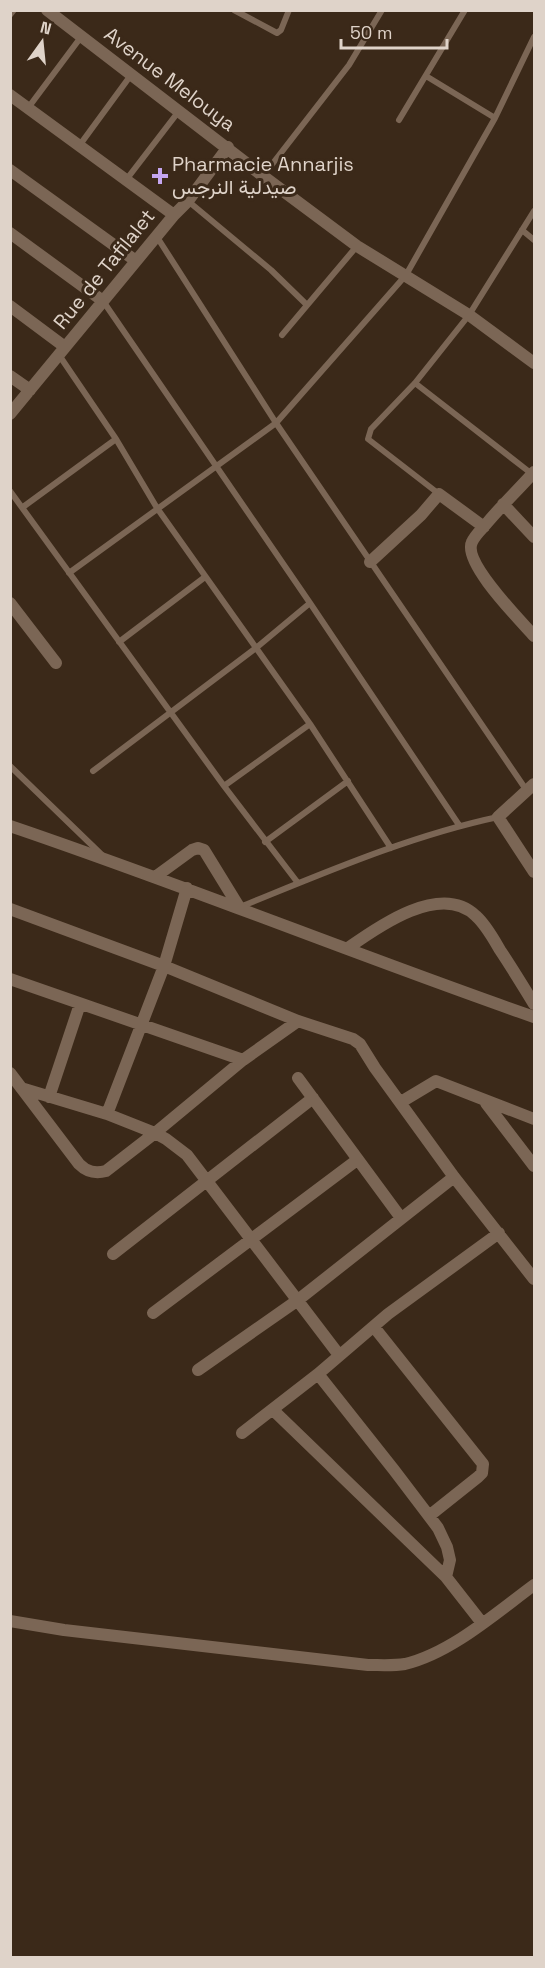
<svg xmlns="http://www.w3.org/2000/svg" width="545" height="1968" viewBox="0 0 545 1968" font-family="'Space Grotesk',Vazirmatn,sans-serif">
<style>
.lines{fill:none;stroke-linecap:round;stroke-linejoin:round}
.service{stroke:#7b6655;stroke-width:6}
.minor{stroke:#7b6655;stroke-width:12}
.poi-dot{fill:#c5a6f0;stroke:#3b2919;stroke-width:2}
.labels{text-anchor:middle;dominant-baseline:central;stroke-width:6;stroke-linejoin:round;paint-order:stroke}
.street-label{font-size:20px;fill:#dfd3c9;stroke:#3b2919}
.poi-label{font-size:20px;fill:#dfd3c9;stroke:#3b2919;text-anchor:start}
</style>
<rect width="100%" height="100%" fill="#3b2919"/>
<g class="lines">
<path class="service" d="M234 10 277 33 281 30 289 10
M10 15 14 10
M426 76 495 118
M28 108 81 37
M399 120 465 10
M79 146 131 75
M263 176 349 65 382 10
M126 180 179 111
M188 201 271 270 307 305
M522 230 534 240
M157 237 276 423 527 791
M103 301 310 603 459 825
M282 335 357 246
M59 355 116 439 157 508 310 724 391 848
M415 383 532 474
M10 491 224 786 298 883
M439 494 368 439 371 429 415 383 469 315 534 211
M23 507 116 439
M69 573 276 423 406 275 495 118 534 37
M119 642 205 577
M10 766 102 855
M93 771 256 648 310 603
M224 786 310 724
M265 842 348 781
M240 907C324 873 409 836 498 817"/>
<path class="minor" d="M47 10 263 176 357 246 469 315 534 363
M10 95 174 215
M10 170 136 261
M10 233 103 301
M10 306 65 347
M10 376 30 390
M10 414 174 215 188 201 228 147
M534 472C519 489 502 505 487 523 482 529 475 535 472 542 462 562 520 620 534 636
M503 504 534 537
M370 562 421 515 439 494 484 527
M10 603 56 663
M534 784 498 817 534 872
M10 826C187 886 359 956 534 1017
M155 877 192 850 198 848 204 850 239 907
M10 909 164 966 298 1021 353 1039 360 1044 375 1068 454 1177 534 1279
M348 948C379 926 441 882 476 916 486 925 493 938 500 950 512 968 523 986 534 1004
M10 979 243 1060
M10 1073 79 1164C87 1172 95 1174 106 1171L155 1133 243 1060 298 1021
M298 1078 401 1218
M21 1088 107 1114 155 1133 166 1139 187 1155 339 1355
M49 1097 80 1004
M401 1102 436 1081 534 1119
M486 1103 534 1166
M107 1114 164 966 187 888
M113 1254 313 1098
M153 1313 357 1160
M374 1327 483 1464 482 1473 478 1477 429 1516
M198 1370 298 1300 454 1177
M318 1374 394 1470 438 1528 447 1547 450 1560 446 1577
M273 1410 446 1577 482 1623
M242 1433 318 1374 388 1314 499 1233
M10 1621 64 1630 368 1665C380 1665 393 1666 405 1664 451 1653 496 1613 534 1585"/>
</g>
<path class="poi-dot" d="M157 167h6v6h6v6h-6v6h-6v-6h-6v-6h6z"/>
<g class="labels">
<g class="street-label">
<text transform="translate(170 79) rotate(37)">Avenue Melouya</text>
<text transform="translate(104 269) rotate(-51)">Rue de Tafilalet</text>
</g>
<g class="poi-label">
<text x="172" y="164">Pharmacie Annarjis<tspan x="172" dy="23">صيدلية النرجس</tspan></text>
</g>
</g>
<rect width="545" height="1968" fill="none" stroke="#dfd3c9" stroke-width="24"/>
<g transform="translate(42 42) rotate(15)" stroke="#3b2919" stroke-width="4.5" paint-order="stroke">
<path d="M0-4.5L10 22L0 15L-10 22Z" fill="#dfd3c9"/>
<text y="-9" font-size="16" font-weight="bold" text-anchor="middle" fill="#dfd3c9">N</text>
</g>
<path d="M341 39v9h106v-9" fill="none" stroke="#dfd3c9" stroke-width="3"/>
<text x="350" y="39" font-size="18" fill="#dfd3c9" stroke="#3b2919" stroke-width="4.5" paint-order="stroke">50 m</text>
</svg>
